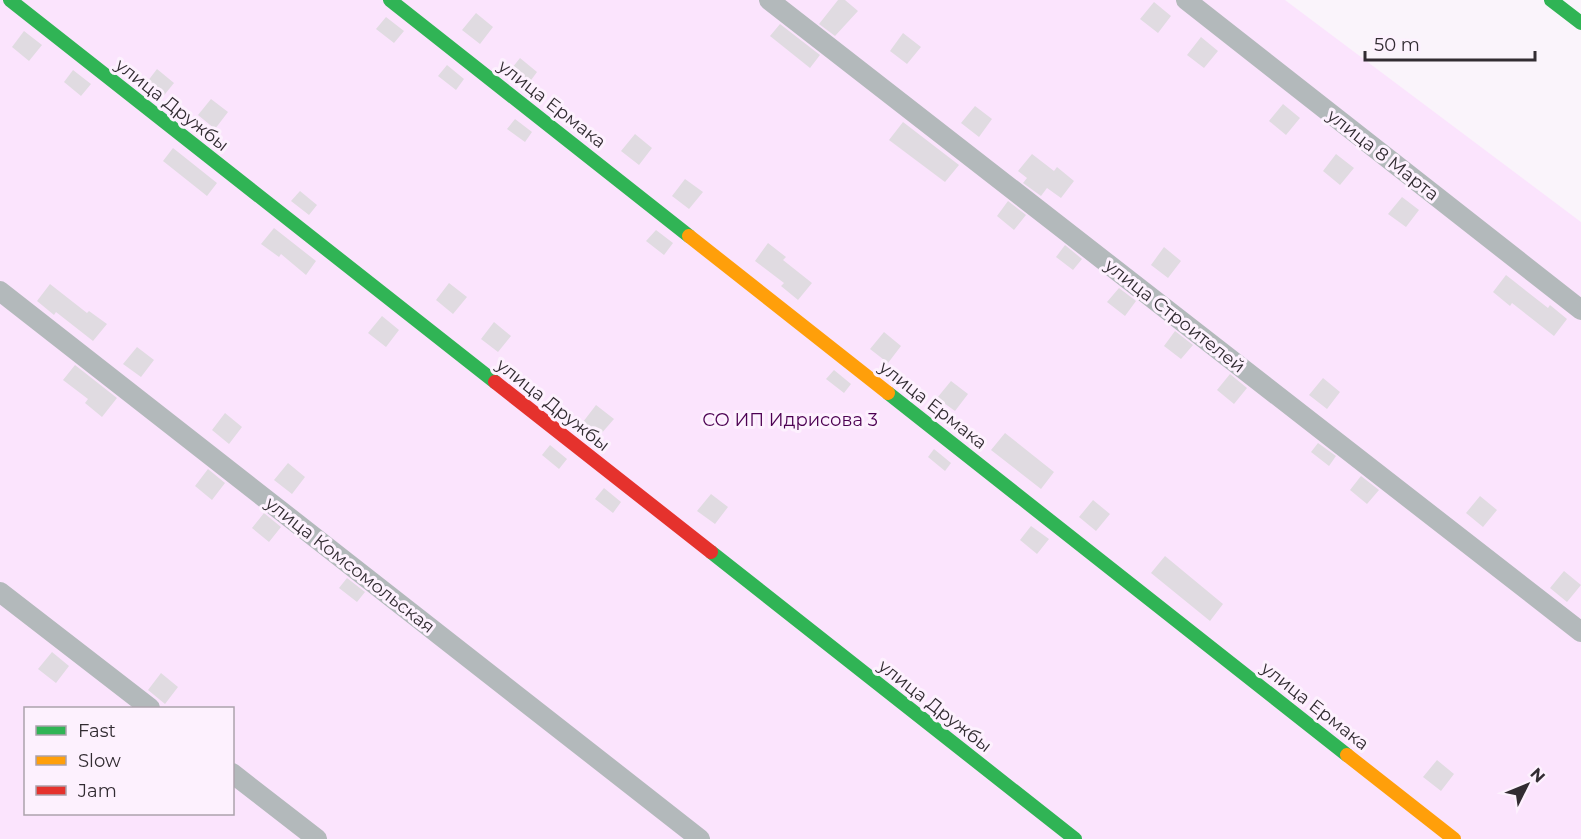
<svg xmlns="http://www.w3.org/2000/svg" width="1581" height="839" viewBox="0 0 1581 839" font-family="Montserrat,sans-serif">
<style>
.green{fill:#fbe4fd;fill-rule:evenodd}
.building{fill:#e0dbe1}
.lines{fill:none;stroke-linecap:round;stroke-linejoin:round}
.street{stroke:#b3b9bb;stroke-width:20}
.fast{stroke:#30b455;stroke-width:14}
.slow{stroke:#ff9f0a;stroke-width:14}
.jam{stroke:#e5322d;stroke-width:14}
.labels{text-anchor:middle;dominant-baseline:central;stroke-width:6;stroke-linejoin:round;paint-order:stroke}
.street-label{font-size:18px;fill:#322c32;stroke:#fdf1fe}
.park-label{font-size:18px;fill:#4c0052;stroke:#fdf1fe}
</style>
<rect width="100%" height="100%" fill="#faf4fb"/>
<path class="green" d="M0 0H1285L1581 222V839H0ZM26 708H232V814H26Z"/>
<path class="building" d="M838 0H845L858 11 835 36 819 24Z
M1154 2 1171 16 1158 33 1140 19Z
M476 13 493 27 480 44 462 30Z
M386 17 404 31 394 43 376 29Z
M780 24 820 55 810 68 770 36Z
M24 31 42 45 29 61 12 47Z
M903 33 921 47 907 64 890 51Z
M1201 37 1218 51 1204 68 1187 55Z
M520 58 537 72 526 87 508 73Z
M447 65 464 79 456 90 438 76Z
M157 69 174 83 161 99 144 86Z
M73 70 91 84 81 96 64 82Z
M211 99 228 112 215 129 198 115Z
M1283 104 1300 118 1286 135 1269 121Z
M975 106 992 119 979 137 961 123Z
M515 119 532 132 525 142 507 129Z
M903 122 959 165 945 182 889 140Z
M635 134 652 148 639 165 621 151Z
M173 148 217 183 207 196 163 161Z
M1032 154 1054 171 1057 167 1074 181 1061 198 1047 188 1041 196 1023 183 1027 178 1018 171Z
M1336 154 1354 168 1340 185 1323 171Z
M685 179 703 192 689 209 672 196Z
M300 191 317 205 309 215 291 201Z
M1402 197 1419 210 1406 227 1388 214Z
M1008 201 1026 215 1014 230 997 216Z
M274 228 316 261 306 275 281 254 279 257 261 244Z
M656 230 673 243 664 255 646 241Z
M768 243 786 257 783 260 812 283 798 300 781 286 784 283 755 261Z
M1065 245 1082 259 1073 270 1056 257Z
M1164 247 1181 261 1168 278 1151 265Z
M1506 275 1548 308 1550 305 1567 319 1554 336 1512 303 1510 306 1493 292Z
M449 283 467 297 453 314 436 300Z
M50 284 87 313 89 311 107 324 93 341 56 312 54 315 37 301Z
M1119 288 1136 301 1125 316 1107 302Z
M382 316 399 330 386 347 368 333Z
M494 322 511 336 498 352 481 339Z
M1175 331 1193 345 1181 359 1164 346Z
M884 332 901 346 888 363 870 349Z
M137 347 154 360 141 377 123 364Z
M75 365 117 398 102 417 85 403 88 399 63 380Z
M834 370 851 384 844 393 826 379Z
M1230 374 1247 388 1234 404 1217 390Z
M1323 378 1340 392 1327 409 1309 395Z
M951 381 968 394 955 411 937 398Z
M596 405 614 419 600 435 583 422Z
M225 413 242 427 229 444 212 430Z
M1005 433 1054 472 1041 489 991 450Z
M1318 443 1336 456 1329 466 1311 452Z
M550 445 567 459 559 469 542 455Z
M934 449 951 463 945 471 928 457Z
M288 463 305 477 292 494 274 480Z
M208 469 225 483 212 500 195 486Z
M1361 476 1379 490 1367 504 1350 490Z
M604 488 621 502 613 513 595 499Z
M711 494 728 507 715 524 697 511Z
M1480 496 1497 510 1483 527 1466 513Z
M1093 500 1110 514 1096 531 1079 517Z
M264 513 281 527 269 542 252 528Z
M1031 526 1049 539 1037 554 1020 540Z
M1165 556 1223 604 1210 621 1151 573Z
M1564 571 1581 585 1567 602 1550 588Z
M347 578 365 592 357 602 339 588Z
M52 652 69 666 56 683 38 669Z
M161 673 178 687 165 704 148 690Z
M1437 760 1454 774 1441 791 1423 777Z"/>
<g class="lines">
<path class="street" d="M769 0 1581 632
M1186 0 1581 310
M0 291 700 839
M0 592 150 708
M232 773 317 839"/>
<path class="fast" d="M10 0 495 382
M390 0 689 236
M1551 0 1581 23
M888 393 1347 755
M711 552 1075 839"/>
<path class="slow" d="M689 236 888 393
M1347 755 1454 839"/>
<path class="jam" d="M495 382 711 552"/>
</g>
<g class="labels">
<g class="street-label">
<text transform="translate(552 104) rotate(38)">улица Ермака</text>
<text transform="translate(172 105) rotate(38)">улица Дружбы</text>
<text transform="translate(1383 155) rotate(38)">улица 8 Марта</text>
<text transform="translate(1175 316) rotate(38)">улица Строителей</text>
<text transform="translate(553 405) rotate(38)">улица Дружбы</text>
<text transform="translate(933 405) rotate(38)">улица Ермака</text>
<text transform="translate(350 565) rotate(38)">улица Комсомольская</text>
<text transform="translate(935 706) rotate(38)">улица Дружбы</text>
<text transform="translate(1315 706) rotate(38)">улица Ермака</text>
</g>
<g class="park-label">
<text x="790" y="420">СО ИП Идрисова 3</text>
</g>
</g>
<rect x="24" y="707" width="210" height="108" fill="#fdf1fe" stroke="#aca2ac" stroke-width="1.5"/>
<rect x="36" y="726" width="30" height="9" fill="#30b455" stroke="#aca2ac" stroke-width="1.5"/>
<text x="78" y="737" font-size="18" fill="#322c32">Fast</text>
<rect x="36" y="756" width="30" height="9" fill="#ff9f0a" stroke="#aca2ac" stroke-width="1.5"/>
<text x="78" y="767" font-size="18" fill="#322c32">Slow</text>
<rect x="36" y="786" width="30" height="9" fill="#e5322d" stroke="#aca2ac" stroke-width="1.5"/>
<text x="78" y="797" font-size="18" fill="#322c32">Jam</text>
<g transform="translate(1527 785) rotate(47)" stroke="#fdf1fe" stroke-width="4.5" paint-order="stroke">
<path d="M0-4.5L10 22L0 15L-10 22Z" fill="#322c32"/>
<text y="-9" font-size="16" font-weight="bold" text-anchor="middle" fill="#322c32">N</text>
</g>
<path d="M1365 51v9h170v-9" fill="none" stroke="#322c32" stroke-width="3"/>
<text x="1374" y="51" font-size="18" fill="#322c32" stroke="#fdf1fe" stroke-width="4.5" paint-order="stroke">50 m</text>
</svg>
